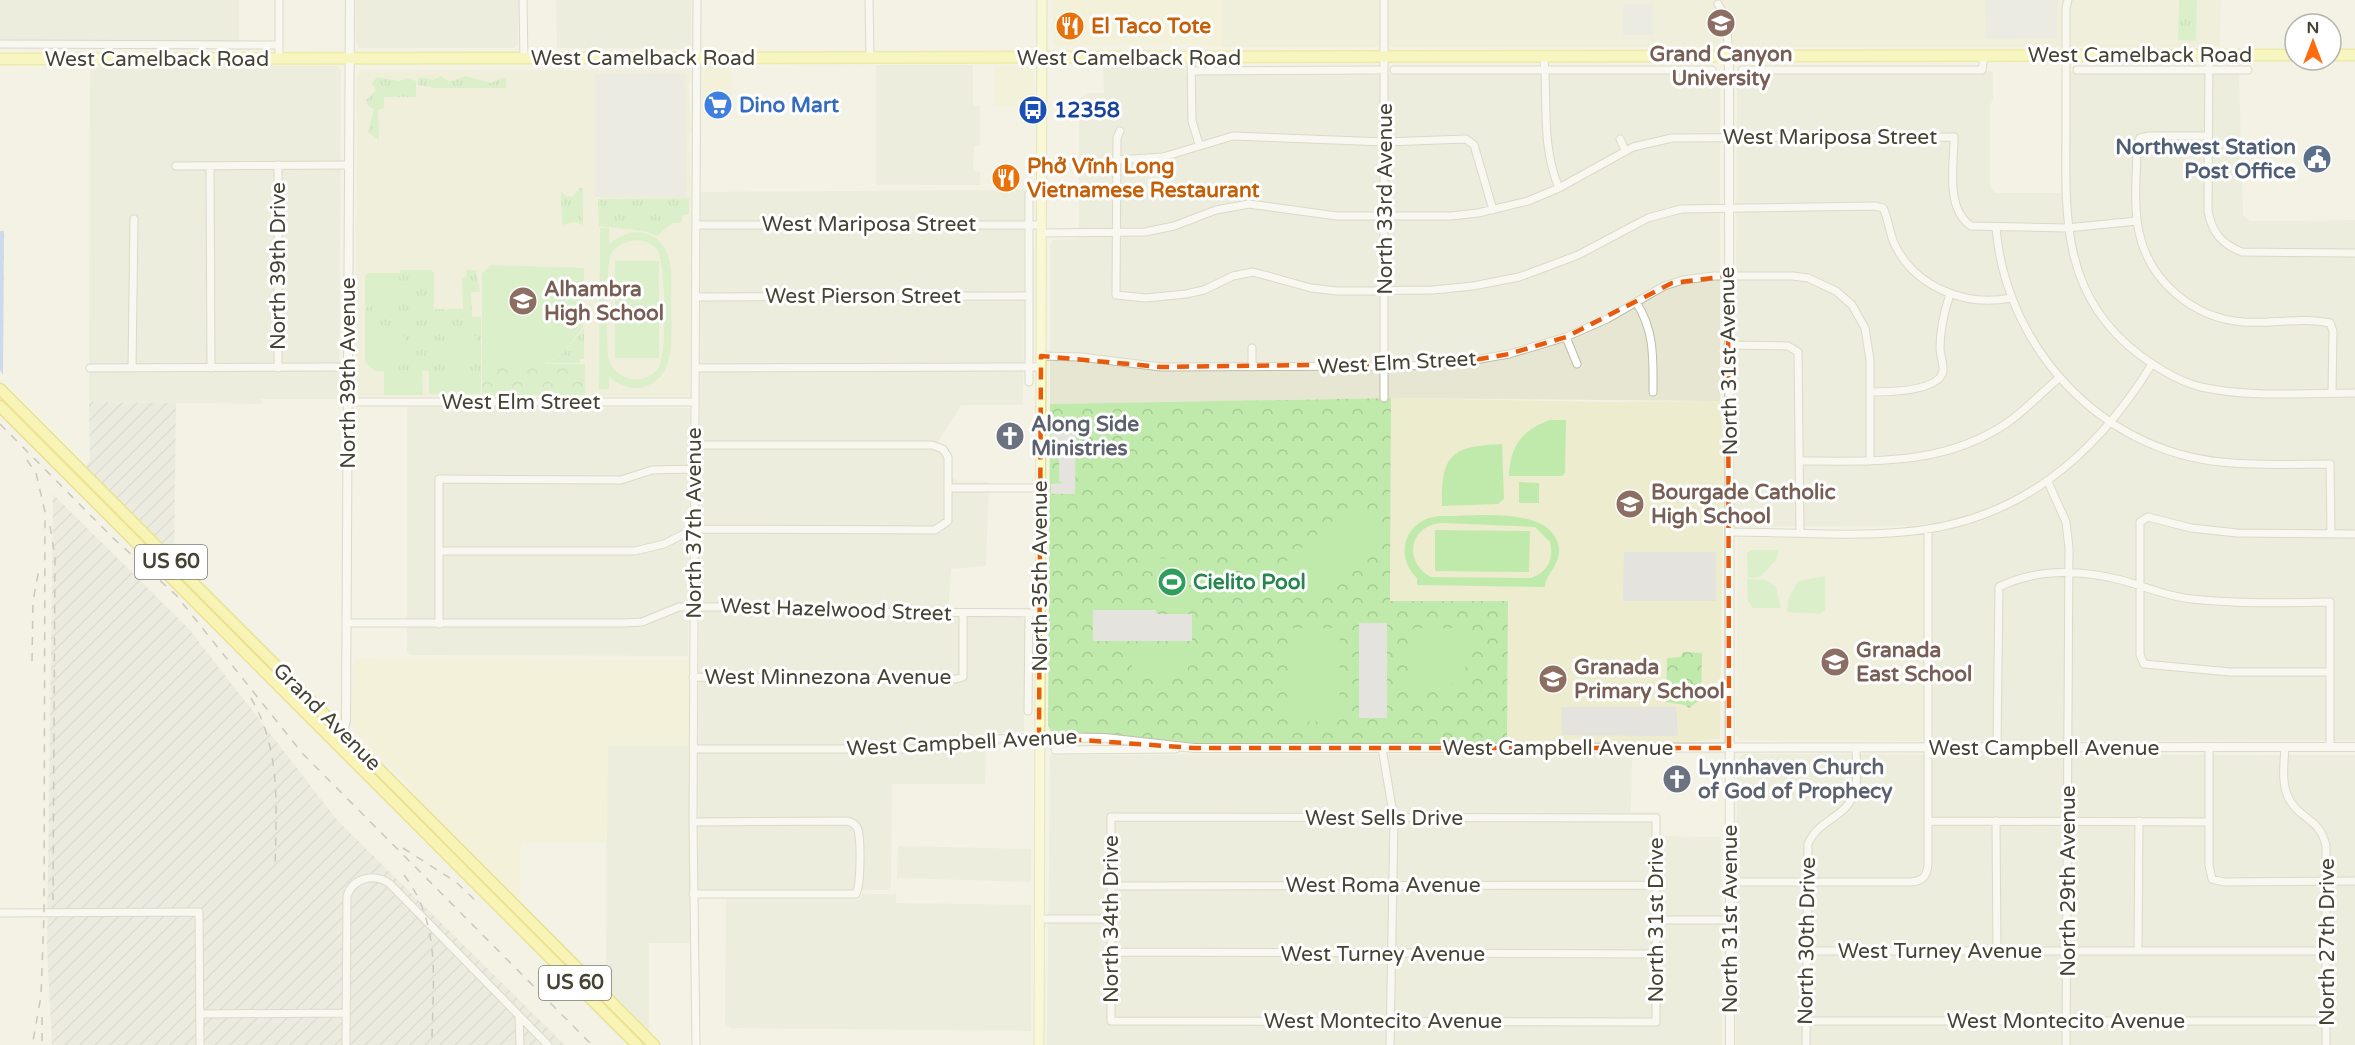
<svg xmlns="http://www.w3.org/2000/svg" width="2355" height="1045" viewBox="0 0 2355 1045" font-family="'Varela Round',sans-serif">
<style>
.residential{fill:#e7e6d2}
.commercial{fill:#f6efce}
.industrial{fill:url(#industrial-furrows)}
.education{fill:#edecce}
.grass{fill:url(#grass-tufts)}
.park{fill:url(#park-crowns)}
.pitch{fill:#bfeaab;fill-rule:evenodd}
.parking{fill:#e4e3dd}
.water{fill:url(#water-ripples)}
.lines{fill:none;stroke-linecap:round;stroke-linejoin:round}
.minor-casing{stroke:#bfbca7;stroke-width:9}
.tertiary-casing{stroke:#bfbca7;stroke-width:10}
.secondary-casing{stroke:#d6d392;stroke-width:11}
.primary-casing{stroke:#e9e05d;stroke-width:13}
.trunk-casing{stroke:#e4cc2e;stroke-width:13}
.minor{stroke:#fff;stroke-width:7}
.tertiary{stroke:#fff;stroke-width:8}
.secondary{stroke:#ffffc3;stroke-width:9}
.primary{stroke:#fffa92;stroke-width:10}
.trunk{stroke:#fff57b;stroke-width:10}
.rail{stroke:#959595;stroke-width:1.5;stroke-dasharray:8 8;stroke-linecap:butt}
.marked{fill:none;stroke:#e8590c;stroke-width:4.5;stroke-dasharray:12 8;stroke-linejoin:round}
.labels{text-anchor:middle;dominant-baseline:central;stroke-width:6;stroke-linejoin:round;paint-order:stroke}
.shield{fill:#fff;stroke:#7e7b71;stroke-width:1.5}
.shield-label{font-size:20px;font-weight:bold;fill:#464334}
.food-label{font-size:21px;font-weight:bold;fill:#c56008;stroke:#fff;text-anchor:start}
.education-label{font-size:21px;font-weight:bold;fill:#785e54;stroke:#fff;text-anchor:start}
.street-label{font-size:21px;fill:#464334;stroke:#fff}
.shop-label{font-size:21px;font-weight:bold;fill:#366cbe;stroke:#fff;text-anchor:start}
.transit-label{font-size:21px;font-weight:bold;fill:#164399;stroke:#fff;text-anchor:start}
.service-label{font-size:21px;font-weight:bold;fill:#4e5e75;stroke:#fff;text-anchor:end}
.worship-label{font-size:21px;font-weight:bold;fill:#5b616d;stroke:#fff;text-anchor:start}
.leisure-label{font-size:21px;font-weight:bold;fill:#27864d;stroke:#fff;text-anchor:start}
</style>
<defs>
<pattern id="industrial-furrows" width="10" height="10" patternUnits="userSpaceOnUse" patternTransform="scale(1.5)"><rect width="10" height="10" fill="#e5e3da"/><path d="M-1 1l2-2M0 10L10 0M9 11l2-2" fill="none" stroke="#c6c4bc"/></pattern>
<pattern id="grass-tufts" width="24" height="20" patternUnits="userSpaceOnUse" patternTransform="scale(1.5)"><rect width="24" height="20" fill="#bfeaab"/><path d="M3 7l-1-3M5 7V3M7 7l1-3M15 17l-1-3M17 17v-4M19 17l1-3" fill="none" stroke="#a6ca94"/></pattern>
<pattern id="park-crowns" width="20" height="18" patternUnits="userSpaceOnUse" patternTransform="scale(1.5)"><rect width="20" height="18" fill="#bfeaab"/><path d="M2 6a3 3 0 1 1 6 0M12 15a3 3 0 1 1 6 0" fill="none" stroke="#a6ca94"/></pattern>
<pattern id="water-ripples" width="26" height="14" patternUnits="userSpaceOnUse" patternTransform="scale(1.5)"><rect width="26" height="14" fill="#9ebcf3"/><path d="M2 4q2-2 4 0t4 0M15 11q2-2 4 0t4 0" fill="none" stroke="#839ac6"/></pattern>
</defs>
<rect width="100%" height="100%" fill="#f3f2e5"/>
<path class="residential" d="M0 0H346H239V41L0 42Z
M356 0H519L518 45 514 48H359L356 42Z
M556 0H691V45L684 49 557 48Z
M876 65H973V106H980V145L974 146 973 171 980 172V185H876Z
M1103 65H1184L1186 75 1720 74V401L1391 398 1050 404V245L1053 240 1079 238V100L1087 93H1104Z
M336 66 341 70 339 399H261L262 404 89 402 90 67Z
M1993 71V99L1990 105V187L1995 193H2061L2062 71 2239 74 2243 215 2250 221 2355 220V741H1936L1933 736 1932 523 1911 526 1738 527 1735 520 1737 74Z
M1025 190 1023 405H961L938 442 952 455V477L959 482H989L986 566 951 569 948 616 1022 617 1025 620 1024 731 986 734 985 784H892L891 886 888 890 698 891 701 192Z
M407 407 690 408 688 656 410 655 407 652Z
M607 746H688L693 943H649V1033L606 989Z
M1632 754 1631 812H1661V836L1721 837 1722 1045H1047L1050 755Z
M1743 754 2355 755V1045H1736L1737 760Z
M898 846 1031 849V882L897 878Z
M863 894H896V903L1031 905V1031L730 1028 725 1023 726 899H859Z"/>
<path class="commercial" d="M1052 0H1222V47L1186 44 1056 46 1053 42Z
M708 66H732L731 114H703V72Z
M995 66H1029L1033 69 1034 106H994Z
M354 659 689 660 688 746H608L607 842 521 843 520 903 423 806 409 786 355 732 352 719Z"/>
<path class="industrial" d="M89 402 176 403 174 557 84 468 90 461Z
M53 494 189 629 338 821 565 1045H52L47 949Z"/>
<path class="education" d="M1222 0H2221L2220 47H1222Z
M360 70H689L692 76 688 84 692 130 689 136 691 199 690 390 688 396H358L355 387 357 77Z
M1391 398 1604 402 1720 401 1724 447 1720 739 1672 743 1595 742 1578 739 1507 744 1508 601H1390Z
M1918 535 1924 538 1925 545 1924 737 1919 741 1739 740 1736 734 1738 538Z"/>
<path class="grass" d="M2179 0H2197L2196 41 2178 40Z
M441 76 449 82 466 76 491 83 502 78 506 79V88H435L418 85V79L422 77 433 80Z
M377 77 399 81 407 78 416 81V97H384V108L378 110 379 140 368 132 374 109 368 106 366 100 376 90 372 83Z
M580 188H583V225L574 222 562 225 561 191 566 196 572 197Z
M689 198V214L683 215 681 223H672L657 236 645 231 599 226 598 199Z
M400 270H431L434 273V309H463L462 278 466 277V270H476L480 292H471L472 317H481V371H375L365 362V276L369 273H400Z
M584 328V359H580V363H547L565 351Z"/>
<path class="park" d="M482 363 585 364V395H482Z
M1391 398 1390 601H1508L1507 744 1193 743 1121 735 1051 731 1048 726 1050 404Z
M1683 652 1702 653 1701 699 1689 708 1685 705 1666 702 1667 658 1681 657Z"/>
<path class="pitch" d="M600 228H609V244C619 236 630 230 643 233 677 240 671 280 671 307 671 334 678 377 643 387 630 390 619 385 609 377V389L599 390ZM629 241C639 239 651 241 657 250 666 263 667 354 659 367 651 379 635 383 623 376 616 372 611 367 609 359 606 346 606 265 611 254 615 247 622 244 629 241Z
M615 261H659V358H615Z
M490 265 584 268 583 327 564 352 544 364 482 363V274Z
M369 273H400L398 290 390 303 366 307 365 276Z
M384 325 401 332 408 343 409 364 387 369 422 371 423 395H384V370L375 371 365 362V330Z
M458 336H477L476 363 473 367H445L448 343Z
M429 371H481V394H429Z
M1550 420H1566L1565 473 1562 476H1509C1510 446 1522 430 1550 420Z
M1502 444 1504 499 1498 504 1442 506C1441 454 1452 446 1502 444Z
M1519 482 1539 483V503H1519Z
M1352 504 1381 537 1312 597 1283 564Z
M1440 516C1472 517 1554 504 1559 549 1560 565 1546 573 1545 587L1417 585V578C1393 555 1406 518 1440 516ZM1442 523 1535 527 1550 542C1554 559 1548 572 1531 578L1431 577C1403 562 1409 525 1442 523Z
M1435 530 1530 531 1529 572 1435 571Z
M1752 550H1779L1776 560 1760 577 1748 578 1747 553Z
M1145 558 1189 559V592H1192V601H1184V607H1169V601H1155V572L1145 571Z
M1825 576V610L1821 614 1787 612 1788 600 1798 581Z
M1747 579 1766 580 1776 587 1781 608H1753L1748 601Z
M1288 628H1340L1339 722 1287 721Z
M1414 628H1469C1474 672 1457 696 1410 689L1411 631Z
M1132 646 1188 647V678L1132 677Z"/>
<path class="parking" d="M1985 0H2058L2057 38 1986 39Z
M1623 4H1653V35H1623Z
M685 73 687 197H595V74Z
M1051 434H1076L1075 494H1051V484L1064 483 1059 481V447L1064 446 1051 444Z
M1624 552H1716V601H1623Z
M1093 610H1156L1157 614H1192V641H1093Z
M1359 623H1387V718H1359Z
M1561 707H1676L1678 736 1562 735Z"/>
<path class="water" d="M0 231H4L3 375 0 370Z"/>
<g class="lines">
<g class="minor-casing">
<path id="minor" d="M279 0V59
M523 0 524 59
M869 0 870 58
M1384 0V398
M2068 0 2066 8C2066 51 2066 93 2066 135 2065 224 2064 298 2141 356 2159 369 2180 382 2201 387 2251 398 2304 393 2355 393
M1718 4 1726 17 1729 57
M0 44 279 45
M2209 55 2208 211C2212 232 2221 244 2242 252L2355 253
M1191 58 1192 121 1199 144
M1544 58C1548 102 1541 146 1559 188
M1394 70H1712
M1742 70H1982L1984 56
M2077 70H2248
M1191 71 1378 70
M1120 131 1117 138 1116 295 1146 298 1186 294 1204 290 1233 276 1253 272 1311 288 1337 291 1433 290 1473 286 1519 277 1549 266 1578 255 1648 218 1681 209 1875 206 1883 208C1889 219 1889 235 1896 247 1917 288 1967 307 2011 298
M2208 136H2149L2140 138 2137 144C2137 172 2133 204 2139 232 2149 281 2193 318 2243 322 2271 324 2302 317 2330 323L2333 331 2332 393
M1620 139 1625 150
M1116 160 1163 157 1233 136 1385 142 1466 139 1474 145 1493 210
M176 166 349 165
M210 166 211 368
M696 225H1041
M1996 228C2006 347 2100 450 2221 462 2257 466 2294 464 2330 464L2331 533
M1041 233 1145 232 1174 226 1216 210 1249 204 1337 216H1451L1478 213 1528 201 1559 188 1633 147 1672 138 1954 137C1954 165 1945 208 1971 226L2067 228 2137 221
M696 297 1029 296
M1636 302C1655 331 1653 359 1653 392
M1566 337 1577 364
M1728 345 1788 346 1798 352 1800 532
M1041 356 1081 357 1161 367 1409 366 1457 363 1509 354 1566 337 1607 319 1664 286 1683 280 1714 276H1793L1808 278 1836 291 1852 305 1865 328 1870 360V461
M1252 367V348
M90 368 347 367
M132 368 134 219
M278 368V165
M695 368 1041 367
M1029 382V194
M1870 392C1886 392 1939 392 1943 371 1944 365 1940 355 1940 348 1940 329 1944 312 1950 294
M347 402H695
M1800 461C1873 461 1944 466 2007 423 2026 410 2042 392 2059 378
M2048 482 2066 522 2069 548 2066 1045
M949 488H1040
M1730 532C1787 532 1846 537 1903 532 2017 523 2094 458 2152 364
M439 551H635L664 544 694 529 935 530 948 521V457L943 449 932 445H694
M347 623H623L642 622 679 607H807L868 612 1040 613
M439 624V479L621 480 652 470 694 469
M2330 672H2230L2144 664 2140 655V522L2148 517 2191 528 2237 533 2355 534
M693 677 956 679 963 677V613
M1028 711 1029 613
M1997 747 1999 587C2037 568 2080 570 2121 580 2144 586 2168 597 2192 599 2238 604 2284 603 2330 602V747
M1382 748 1394 819 1390 1045
M2209 748V865L2212 879 2224 882 2355 881
M2285 748C2284 764 2281 784 2289 799 2300 820 2320 818 2326 846V1045
M694 749H947L995 739 1039 737
M1055 750 1176 749
M1111 817 1656 818V1022L1111 1021Z
M1928 821 2209 822
M1996 821 1997 951
M693 822 848 821C853 823 857 825 858 830 861 841 861 884 856 894H693
M1730 882H1908C1921 882 1927 878 1928 864V529
M1111 886 1656 885
M0 913 199 912 200 1045
M1039 919H1111
M1656 920H1729
M1806 951H2326
M2138 951 2139 821
M1111 952 1656 954
M201 1014 346 1013
M519 1017 520 1045
M1806 1021H2326
M346 1045 347 896C353 877 375 873 390 884L548 1045
M696 1045 693 822 697 0
M1806 1045 1808 844C1818 820 1844 818 1853 796 1859 782 1856 763 1856 748"/>
</g>
<g class="tertiary-casing">
<path id="tertiary" d="M1729 57 1730 1045
M1039 737 1105 738 1194 748 2355 747
M335 743 343 734 346 720 350 0"/>
</g>
<g class="secondary-casing">
<path id="secondary" d="M1039 1045 1042 0"/>
</g>
<g class="primary-casing">
<path id="primary" d="M2331 55H2355
M0 59 2295 55"/>
</g>
<g class="trunk-casing">
<path id="trunk" d="M0 389 654 1045
M0 406 637 1045"/>
</g>
<use href="#minor" class="minor"/>
<use href="#tertiary" class="tertiary"/>
<use href="#secondary" class="secondary"/>
<use href="#primary" class="primary"/>
<use href="#trunk" class="trunk"/>
<path class="rail" d="M0 424 112 537 176 595 302 753 592 1045
M27 460 36 473 45 512 44 913 41 996 33 1041
M50 526 55 557 53 900
M32 661 33 601 39 569
M251 698C282 751 276 810 275 869
M403 848 456 882 480 905
M404 875C443 926 432 985 432 1045
M42 1017V1045"/>
</g>
<path d="M0 0H2355V1045H0ZM1728 276 1729 748H1194L1039 737 1041 356 1161 367 1457 363 1509 354 1566 337 1672 283Z" fill="#f3f2e5" fill-opacity=".55" fill-rule="evenodd"/>
<path class="marked" d="M1728 276 1729 748H1194L1039 737 1041 356 1161 367 1457 363 1509 354 1566 337 1672 283Z"/>
<defs>
<g id="university-disc" transform="scale(1.5)"><circle r="9.5" fill="#8d6e63" stroke="#fff"/><path d="M0-5L7-2L0 1L-7-2ZM-4 1L0 2.5L4 1V4Q0 6-4 4Z" fill="#fff"/></g>
<g id="restaurant-disc" transform="scale(1.5)"><circle r="9.5" fill="#e8710a" stroke="#fff"/><path d="M-5-6h1v4h1v-4h1v4h1v-4h1v5L-1.5 .5V6h-2V.5L-5-1ZM5-6V6H3V1.5H1.5Q1.5-4 5-6Z" fill="#fff"/></g>
<g id="supermarket-disc" transform="scale(1.5)"><circle r="9.5" fill="#3f7fe0" stroke="#fff"/><path d="M-6-5.5h2.5l.6 2H6L4.5 2H-2.5L-4.4-4H-6ZM-1.5 3.2a1.3 1.3 0 1 0 .1 0ZM3 3.2a1.3 1.3 0 1 0 .1 0Z" fill="#fff"/></g>
<g id="bus-disc" transform="scale(1.5)"><circle r="9.5" fill="#1a4fb4" stroke="#fff"/><path d="M-5-6H5V4H4V6H2V4H-2V6H-4V4H-5ZM-3.5-4V0h7V-4ZM-3.5 1.2v1.5H-2V1.2ZM2 1.2v1.5H3.5V1.2Z" fill="#fff"/></g>
<g id="civic-disc" transform="scale(1.5)"><circle r="9.5" fill="#5c6f8a" stroke="#fff"/><path d="M-.6-6.5H3V-4.5H.6V-3L4-1V1h2V6H-6V1h2V-1L-.6-3ZM-1.2 2.5V6h2.4V2.5Z" fill="#fff"/></g>
<g id="school-disc" transform="scale(1.5)"><circle r="9.5" fill="#8d6e63" stroke="#fff"/><path d="M0-5L7-2L0 1L-7-2ZM-4 1L0 2.5L4 1V4Q0 6-4 4Z" fill="#fff"/></g>
<g id="church-disc" transform="scale(1.5)"><circle r="9.5" fill="#6b7280" stroke="#fff"/><path d="M-1.2-6h2.4v3.5h3.3v2.4h-3.3V6h-2.4V-.1h-3.3v-2.4h3.3Z" fill="#fff"/></g>
<g id="stadium-disc" transform="scale(1.5)"><circle r="9.5" fill="#2e9e5b" stroke="#fff"/><path d="M0-5a6.5 5 0 1 0 0 10a6.5 5 0 1 0 0-10ZM-3.5-1.8h7v3.6h-7Z" fill="#fff"/></g>
</defs>
<g fill-rule="evenodd">
<use href="#university-disc" x="1721" y="23"/>
<use href="#restaurant-disc" x="1070" y="26"/>
<use href="#supermarket-disc" x="718" y="105"/>
<use href="#bus-disc" x="1033" y="110"/>
<use href="#civic-disc" x="2317" y="159"/>
<use href="#restaurant-disc" x="1006" y="178"/>
<use href="#school-disc" x="523" y="301"/>
<use href="#church-disc" x="1010" y="436"/>
<use href="#school-disc" x="1630" y="504"/>
<use href="#stadium-disc" x="1172" y="582"/>
<use href="#school-disc" x="1835" y="662"/>
<use href="#school-disc" x="1553" y="679"/>
<use href="#church-disc" x="1677" y="779"/>
</g>
<g class="labels">
<g class="shield">
<rect x="135" y="545" width="72" height="34" rx="4.5"/>
<rect x="539" y="966" width="72" height="34" rx="4.5"/>
</g>
<g class="shield-label">
<text x="171" y="562">US 60</text>
<text x="575" y="983">US 60</text>
</g>
<g class="food-label">
<text x="1091" y="26">El Taco Tote</text>
<text x="1027" y="166">Phở Vĩnh Long<tspan x="1027" dy="24">Vietnamese Restaurant</tspan></text>
</g>
<g class="education-label">
<text x="1721" y="54" text-anchor="middle">Grand Canyon<tspan x="1721" dy="24">University</tspan></text>
<text x="544" y="289">Alhambra<tspan x="544" dy="24">High School</tspan></text>
<text x="1651" y="492">Bourgade Catholic<tspan x="1651" dy="24">High School</tspan></text>
<text x="1856" y="650">Granada<tspan x="1856" dy="24">East School</tspan></text>
<text x="1574" y="667">Granada<tspan x="1574" dy="24">Primary School</tspan></text>
</g>
<g class="street-label">
<text x="2140" y="55">West Camelback Road</text>
<text x="643" y="58">West Camelback Road</text>
<text x="1129" y="58">West Camelback Road</text>
<text x="157" y="59">West Camelback Road</text>
<text x="1830" y="137">West Mariposa Street</text>
<text transform="translate(1385 199) rotate(-90)">North 33rd Avenue</text>
<text x="869" y="224">West Mariposa Street</text>
<text transform="translate(278 266) rotate(-90)">North 39th Drive</text>
<text x="863" y="296">West Pierson Street</text>
<text transform="translate(1729 361) rotate(-91)">North 31st Avenue</text>
<text transform="translate(1397 363) rotate(-3)">West Elm Street</text>
<text transform="translate(348 373) rotate(-90)">North 39th Avenue</text>
<text x="521" y="402">West Elm Street</text>
<text transform="translate(694 523) rotate(-90)">North 37th Avenue</text>
<text transform="translate(1040 576) rotate(-90)">North 35th Avenue</text>
<text transform="translate(836 610) rotate(2)">West Hazelwood Street</text>
<text x="828" y="677">West Minnezona Avenue</text>
<text transform="translate(327 717) rotate(45)">Grand Avenue</text>
<text transform="translate(962 743) rotate(-3)">West Campbell Avenue</text>
<text x="1558" y="748">West Campbell Avenue</text>
<text x="2044" y="748">West Campbell Avenue</text>
<text x="1384" y="818">West Sells Drive</text>
<text transform="translate(2068 881) rotate(-90)">North 29th Avenue</text>
<text x="1383" y="885">West Roma Avenue</text>
<text transform="translate(1111 919) rotate(-90)">North 34th Drive</text>
<text transform="translate(1730 919) rotate(-90)">North 31st Avenue</text>
<text transform="translate(1656 920) rotate(-90)">North 31st Drive</text>
<text transform="translate(1807 941) rotate(-89)">North 30th Drive</text>
<text transform="translate(2327 942) rotate(-90)">North 27th Drive</text>
<text x="1940" y="951">West Turney Avenue</text>
<text x="1383" y="954">West Turney Avenue</text>
<text x="1383" y="1021">West Montecito Avenue</text>
<text x="2066" y="1021">West Montecito Avenue</text>
</g>
<g class="shop-label">
<text x="739" y="105">Dino Mart</text>
</g>
<g class="transit-label">
<text x="1054" y="110">12358</text>
</g>
<g class="service-label">
<text x="2296" y="147">Northwest Station<tspan x="2296" dy="24">Post Office</tspan></text>
</g>
<g class="worship-label">
<text x="1031" y="424">Along Side<tspan x="1031" dy="24">Ministries</tspan></text>
<text x="1698" y="767">Lynnhaven Church<tspan x="1698" dy="24">of God of Prophecy</tspan></text>
</g>
<g class="leisure-label">
<text x="1193" y="582">Cielito Pool</text>
</g>
</g>
<g transform="translate(2313 42)"><circle r="28" fill="#ffffff" stroke="#b5b4ae" stroke-width="1.5"/>
<path d="M0-4.5L10 22L0 15L-10 22Z" fill="#ff6c10"/>
<text y="-9" font-size="16" font-weight="bold" text-anchor="middle" fill="#464334">N</text>
</g>
</svg>
